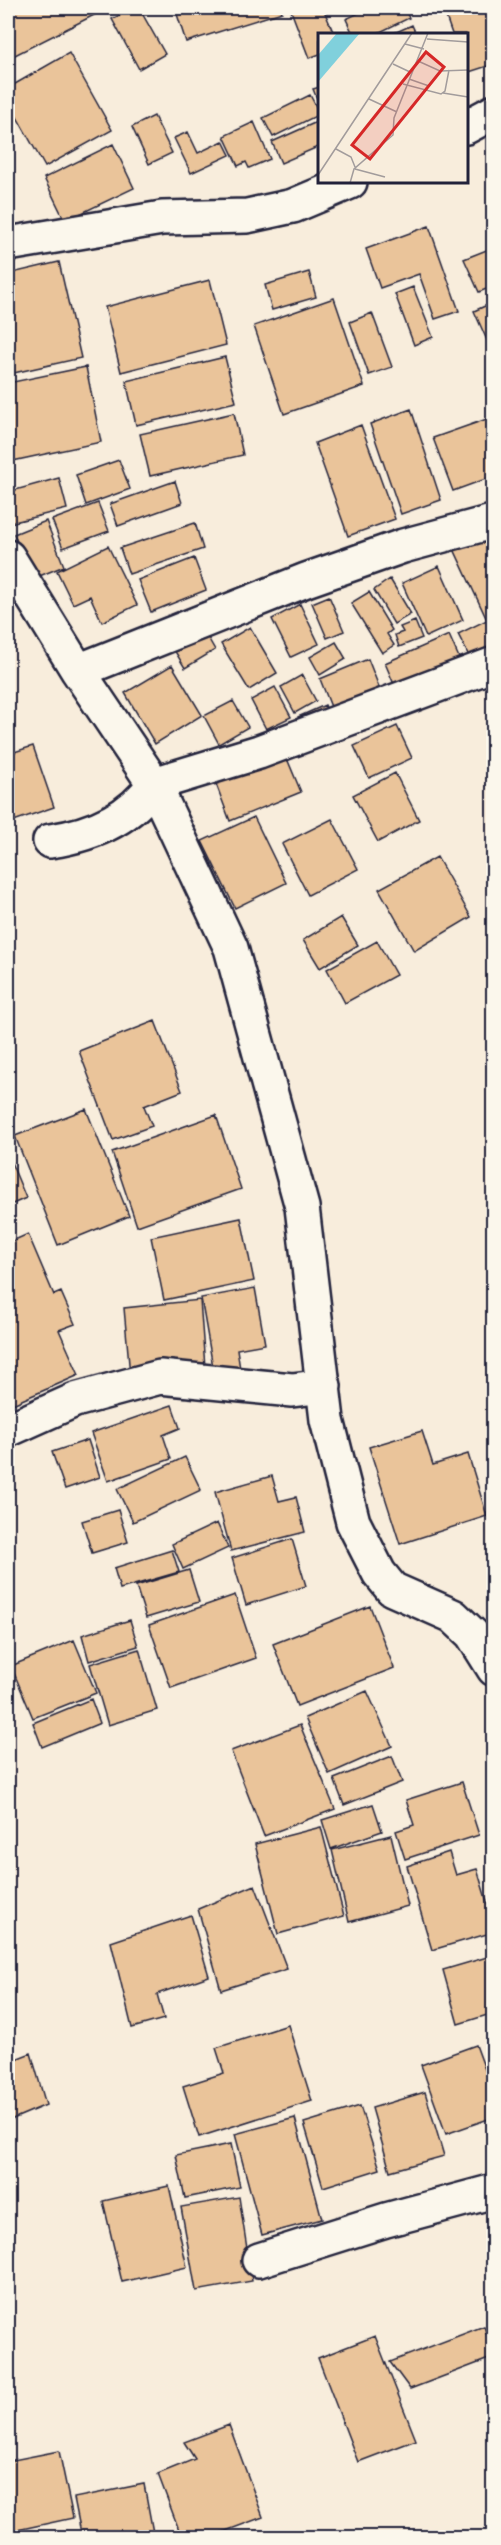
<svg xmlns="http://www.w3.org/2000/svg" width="501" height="2545" viewBox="0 0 501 2545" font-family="'Architects Daughter',sans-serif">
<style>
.building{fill:#eac49a;stroke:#22223b;stroke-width:1.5}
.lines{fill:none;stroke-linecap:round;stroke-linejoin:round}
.street-casing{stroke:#22223b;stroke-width:38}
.street{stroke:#fbf7ec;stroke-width:33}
.inset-road{fill:none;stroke:#a29c9c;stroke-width:1.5}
.view{fill:#d62828;fill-opacity:0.15;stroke:#d62828;stroke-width:3}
.inset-edge{fill:none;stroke:#22223b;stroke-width:3}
</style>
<rect width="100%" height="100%" fill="#f8eddc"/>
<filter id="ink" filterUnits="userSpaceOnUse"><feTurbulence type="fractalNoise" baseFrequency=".0167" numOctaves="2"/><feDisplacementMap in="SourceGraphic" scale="12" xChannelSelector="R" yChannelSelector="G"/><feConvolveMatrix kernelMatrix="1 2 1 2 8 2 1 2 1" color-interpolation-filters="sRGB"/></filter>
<g filter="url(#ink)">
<path class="building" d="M8 8H108L13 56 8 44Z
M133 8H139L165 54 139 69 112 19Z
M175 8H280L282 12 186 42Z
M290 8H323L334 34H320V54L309 58Z
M369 8H404L409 18 376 34H353L346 19Z
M443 8H494V64L466 73V34H452Z
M412 25 416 34H392Z
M69 53 112 130 45 167 8 101V88Z
M320 87V106L313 89Z
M310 95 320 114 273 137 263 118Z
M154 116 172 153 149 164 132 127Z
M319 121 320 146 281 163 272 142Z
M254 122 270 159 249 168 246 162 238 166 224 136Z
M188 132 198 153 223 141 230 155 191 173 174 138Z
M113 144 134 188 65 221 44 178Z
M429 226 459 311 435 319 419 274 380 288 366 249Z
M494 247V286L479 292 464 259Z
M59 262 81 358 9 374 8 274Z
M309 272 316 297 272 310 265 285Z
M210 280 226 345 121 372 105 307Z
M413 287 433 337 414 345 395 294Z
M334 298 364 386 284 414 254 326Z
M494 302V356L474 311Z
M372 313 392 367 369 375 350 322Z
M225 357 236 402 136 425 126 381Z
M86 367 101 442 8 462V383Z
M411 409 441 500 401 514 370 424Z
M234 413 243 455 150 476 140 434Z
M487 419 494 436V476L453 491 433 438Z
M361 425 395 519 348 536 315 443Z
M119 460 130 489 86 505 76 475Z
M59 478 67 509 10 523 8 512V492Z
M175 481 182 503 118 526 110 504Z
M98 503 109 531 63 548 52 520Z
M46 521 64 566 32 579 14 534Z
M195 523 203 549 129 574 120 548Z
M494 530V652L472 662 458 634 487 620 454 549Z
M108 546 137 605 102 622 90 596 73 604 57 571Z
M194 558 206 590 151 612 138 580Z
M439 566 463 620 426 637 402 583Z
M390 579 411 614 394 624 374 590Z
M369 592 392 630 387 634 394 645 382 653 351 603Z
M329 596 344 631 327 638 312 603Z
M300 604 319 644 291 657 272 619Z
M415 621 422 638 399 647 395 635 403 632 400 627Z
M250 627 277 673 249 690 221 644Z
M203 629 215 650 185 668 173 648Z
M449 635 464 669 396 689 385 663Z
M336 642 346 659 320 675 310 657Z
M368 659 383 697 335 717 320 679Z
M172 665 202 715 155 744 125 693Z
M302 675 316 701 295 713 281 687Z
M275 687 291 717 266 729 251 700Z
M233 701 248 727 219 744 204 716Z
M325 705 330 717 303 728 298 717Z
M397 726 412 758 369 778 354 746Z
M33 746 54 807 8 823V754Z
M283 749 301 792 230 821 213 776Z
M395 773 419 820 378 842 353 795Z
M254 817 286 883 235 908 202 841Z
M332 819 358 869 308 895 282 844Z
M437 857 471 917 414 951 379 889Z
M341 917 358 945 320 968 303 940Z
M377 941 396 975 345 1003 327 969Z
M155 1021 182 1091 144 1106 152 1126 113 1140 79 1051Z
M86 1109 129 1216 58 1245 15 1136Z
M216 1115 241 1189 137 1226 112 1152Z
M8 1155 26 1198 8 1206Z
M241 1218 254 1281 164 1300 151 1237Z
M28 1234 54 1295 61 1292 75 1324 59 1330 79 1375 8 1406V1243Z
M255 1288 265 1344 237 1349 240 1369 214 1373 201 1298Z
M200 1300 205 1367 130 1375 124 1308Z
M172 1405 180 1428 163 1435 171 1459 108 1481 91 1433Z
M422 1431 433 1465 468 1454 487 1516 400 1544 369 1447Z
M88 1440 100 1477 65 1489 52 1452Z
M185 1457 201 1490 133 1522 117 1489Z
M272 1476 279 1501 296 1497 305 1532 231 1551 215 1492Z
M118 1510 128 1542 92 1553 82 1521Z
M217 1523 228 1548 183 1569 172 1544Z
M292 1539 306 1586 246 1605 232 1558Z
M172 1550 179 1572 120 1589 114 1568Z
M189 1570 199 1602 146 1618 136 1586Z
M235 1595 256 1658 171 1688 149 1625Z
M370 1606 394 1668 297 1706 273 1644Z
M130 1620 138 1646 89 1661 82 1635Z
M74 1640 96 1693 33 1718 11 1666Z
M139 1649 157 1710 108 1725 90 1664Z
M367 1691 392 1746 329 1774 305 1718Z
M91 1699 100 1723 42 1747 33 1723Z
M300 1725 335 1809 264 1836 231 1751Z
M392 1756 402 1782 344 1805 334 1779Z
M462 1782 479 1835 405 1859 396 1831 414 1825 406 1800Z
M373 1804 382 1831 331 1849 322 1820Z
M321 1827 344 1916 278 1934 255 1844Z
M391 1835 408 1906 349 1922 332 1850Z
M449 1852 456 1875 477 1869 494 1925V1932L432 1950 407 1866Z
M255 1885 287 1969 221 1990 198 1909Z
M191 1915 209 1976 157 1994 164 2019 132 2028 111 1942Z
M494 1955V2013L458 2024 443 1970Z
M288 2025 312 2101 199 2137 183 2086 224 2073 216 2048Z
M476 2045 494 2094V2117L446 2134 421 2065Z
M31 2053 46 2105 8 2121V2062Z
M425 2092 444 2156 390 2171 372 2108Z
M360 2106 380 2169 323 2187 304 2123Z
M295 2118 322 2219 262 2235 235 2134Z
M231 2144 240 2187 185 2198 176 2155Z
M169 2186 187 2267 122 2282 103 2201Z
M239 2197 252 2281 196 2291 181 2207Z
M484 2326 494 2357 410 2389 390 2362Z
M375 2336 416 2440 358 2462 318 2358Z
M229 2425 263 2517 207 2538H182L158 2474 195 2459 184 2442Z
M59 2451 73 2518 8 2532V2461Z
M144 2484 154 2538H82L74 2498Z"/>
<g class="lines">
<g class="street-casing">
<path id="street" d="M466 127 494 112
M8 244 162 218 247 216 293 206 350 182
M8 557 78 671 154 784 231 948 302 1207 327 1420 353 1522 379 1573 392 1589 453 1616 472 1634 494 1669
M78 671 306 580 403 546 492 522
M50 841C91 835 130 819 154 784L259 752 494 664
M8 1430 75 1400 160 1377 292 1390 324 1386
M259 2260 386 2220 494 2191"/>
</g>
<use href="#street" class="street"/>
</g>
</g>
<g transform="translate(318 33)">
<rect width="150" height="150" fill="#f8eddc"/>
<path d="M19 0H42L0 49V22Z" fill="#80d0dc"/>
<path class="inset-road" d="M109 6 150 9M87 11 106 16M100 28 122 38 150 37M75 31 92 39M91 46 111 53M85 51 123 61 127 58 131 37M125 60 150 64M51 66 79 79M18 116 33 124 37 134M37 136 67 144M0 142 94 0M32 150 36 136 75 102 76 85 110 0"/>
<path class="view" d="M108 19 126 34 52 126 34 112Z"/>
<rect width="150" height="150" class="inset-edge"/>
</g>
<rect width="501" height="2545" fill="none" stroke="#fbf7ec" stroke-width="30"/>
<rect x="15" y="15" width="471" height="2515" fill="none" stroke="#22223b" stroke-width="2" filter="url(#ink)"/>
</svg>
